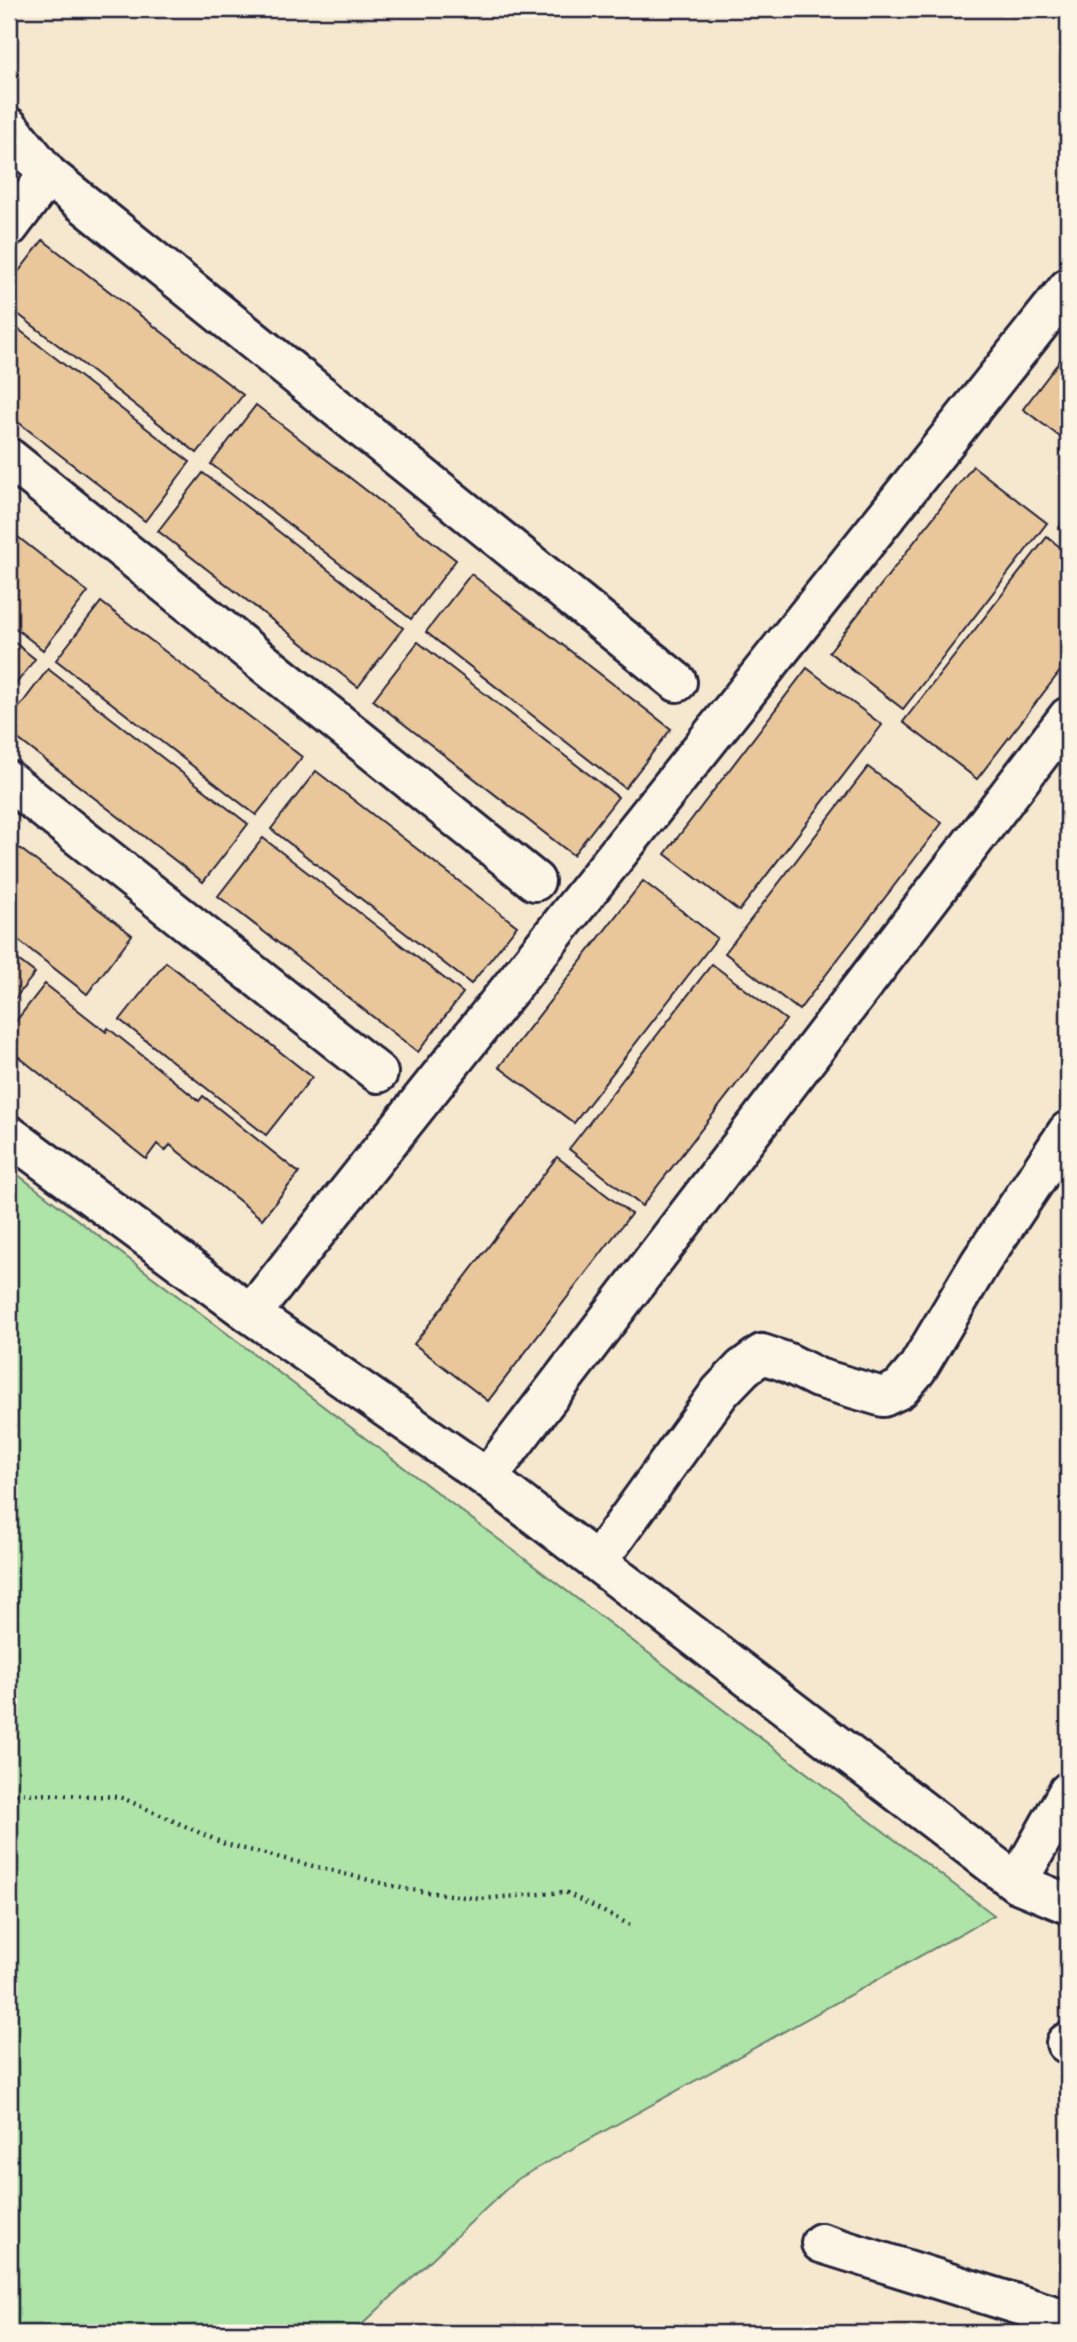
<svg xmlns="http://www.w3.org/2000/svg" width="1077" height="2342" viewBox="0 0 1077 2342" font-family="'Shantell Sans',sans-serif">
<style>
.green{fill:#aee4a7;stroke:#688371;stroke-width:2}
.building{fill:#e9c79b;stroke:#22223b;stroke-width:2}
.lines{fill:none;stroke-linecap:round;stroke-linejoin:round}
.minor-casing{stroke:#22223b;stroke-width:44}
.path{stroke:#22223b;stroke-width:4.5;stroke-dasharray:2 5;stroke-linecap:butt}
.minor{stroke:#fcf5e5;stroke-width:38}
</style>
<rect width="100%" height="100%" fill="#f6e7cf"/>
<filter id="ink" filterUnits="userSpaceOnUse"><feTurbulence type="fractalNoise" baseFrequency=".0143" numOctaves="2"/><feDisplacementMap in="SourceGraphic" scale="14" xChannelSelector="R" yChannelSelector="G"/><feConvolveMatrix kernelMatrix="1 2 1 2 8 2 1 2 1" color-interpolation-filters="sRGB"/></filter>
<g filter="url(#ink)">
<path class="green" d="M9 1168 994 1915 516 2180 353 2333H9Z"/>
<path class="building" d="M43 240 243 395 197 453 9 307V284Z
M9 322 190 462 145 521 9 415Z
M1068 350V443L1023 409Z
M256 405 456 560 411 619 211 464Z
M973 466 1047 523 903 709 829 652Z
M203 473 403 628 358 687 158 531Z
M1068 515V536L1059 528Z
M9 530 88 592 43 650 9 623Z
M1047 537 1068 553V661L977 779 903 722Z
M471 574 671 729 625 788 426 632Z
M101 602 302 757 256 815 56 660Z
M9 638 35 659 9 693Z
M418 642 618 797 573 855 373 700Z
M807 668 882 725 739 911 665 854Z
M48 669 248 824 203 882 9 732V721Z
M868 767 942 823 799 1010 725 953Z
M316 771 517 926 471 984 271 829Z
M263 838 463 993 418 1052 218 896Z
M9 840 132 935 87 994 9 933Z
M643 881 717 938 574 1123 499 1067Z
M9 953 35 973 9 1006Z
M166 962 312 1077 266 1135 120 1020Z
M712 964 786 1020 642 1206 569 1149Z
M45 984 106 1032 108 1028 199 1101 203 1096 299 1173 262 1219 170 1145 165 1151 157 1144 146 1159 9 1049V1030Z
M557 1157 631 1214 488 1401 414 1344Z"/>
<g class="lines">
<g class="minor-casing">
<path id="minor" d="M9 127 48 175 677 682
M9 227 48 175
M9 458 535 881
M9 781 378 1073
M9 1135 251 1314 487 1478 1017 1883 1068 1904
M251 1314 1068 288
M487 1478 1068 717
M597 1562 720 1392 743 1368 762 1354 786 1362 818 1378 883 1397 900 1389 917 1369 980 1263 1068 1131
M1017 1883 1068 1792
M1066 2043 1068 2044
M821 2243 1068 2320"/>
</g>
<path class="path" d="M9 1793 120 1797 225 1844 405 1889 479 1899 565 1892 630 1925"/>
<use href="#minor" class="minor"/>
</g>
</g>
<rect width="1077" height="2342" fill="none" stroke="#fcf5e5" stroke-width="35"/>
<rect x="18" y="18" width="1042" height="2307" fill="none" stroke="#22223b" stroke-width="2.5" filter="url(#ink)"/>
</svg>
